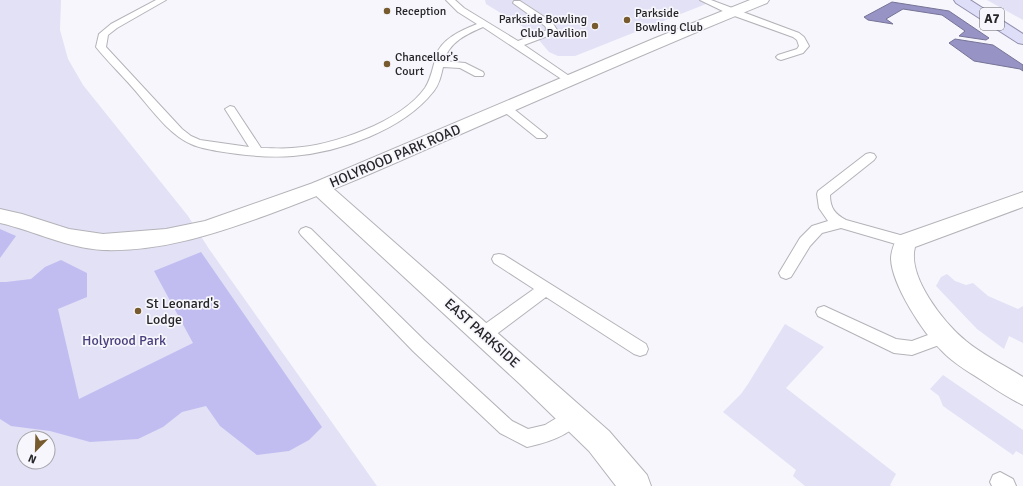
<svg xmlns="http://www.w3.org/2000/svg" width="1023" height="486" viewBox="0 0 1023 486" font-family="Signika,sans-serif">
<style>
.green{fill:#e2e1f6;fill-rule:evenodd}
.forest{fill:#c1bdf1}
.water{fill:#9794c5;stroke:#757396}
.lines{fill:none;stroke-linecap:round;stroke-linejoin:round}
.service-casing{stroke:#b4b3b8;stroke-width:2}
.minor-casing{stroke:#b4b3b8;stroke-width:2}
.tertiary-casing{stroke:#b4b3b8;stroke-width:2}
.primary-casing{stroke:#918fad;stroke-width:2}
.service{fill:#fff;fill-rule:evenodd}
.minor{fill:#fff;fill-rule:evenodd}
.tertiary{fill:#fff;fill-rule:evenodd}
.primary{fill:#dfdef8;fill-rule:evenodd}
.poi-dot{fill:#775b2e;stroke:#f6f6fc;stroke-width:1.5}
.labels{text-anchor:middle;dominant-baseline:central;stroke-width:3.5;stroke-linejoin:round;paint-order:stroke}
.far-poi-label{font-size:12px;fill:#262628;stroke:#f6f6fc;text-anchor:start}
.shield{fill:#f6f6fc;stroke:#646468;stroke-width:1}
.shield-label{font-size:13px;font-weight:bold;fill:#262628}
.street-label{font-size:14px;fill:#262628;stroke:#f6f6fc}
.poi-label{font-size:14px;fill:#262628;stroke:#f6f6fc;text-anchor:start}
.park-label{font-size:14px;fill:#483e7d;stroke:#f6f6fc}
</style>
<rect width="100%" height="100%" fill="#f6f6fc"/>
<path class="green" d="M0 0H61L60 30 68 59 83 85 188 216 209 249 377 486H0ZM24 438H48V462H24Z
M485 0H716L575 56H558L549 52 533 33 486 4Z
M987 0H1023V20Z
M947 274 955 281 966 285 973 283 988 296 1018 309 1023 306V343L1009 336 1004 349 977 329 936 286 941 277Z
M785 324 824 347 786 388 896 474 890 485 891 486H805L793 476 796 470 723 412 741 394 748 384Z
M943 375 1023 430V455L1016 451 1013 455 943 406 939 396 930 389Z"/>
<path class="forest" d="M0 229 16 236 0 258Z
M201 252 322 427 309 440 289 451 257 455 220 426 206 406 182 412 163 427 138 439 90 442 50 431 11 426 0 419V282H6L31 279 45 267 61 260 87 273V297L58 309 79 399 193 343 154 271Z"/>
<path class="water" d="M892 2 949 11 989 38 986 40 959 36 965 31 942 15 903 9 886 19 893 24 868 20 864 17Z
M955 39 993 45 1023 65V71L1020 69 974 61 949 43Z"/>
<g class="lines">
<g class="service-casing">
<path id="service" d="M156 0H166L117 28 108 35 106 47 182 129 191 136 200 140 249 147 225 109 230 106 234 107 261 148C272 148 282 149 292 148 332 146 401 122 425 88 431 79 433 67 436 56 441 39 462 30 477 24L458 12 446 0H455L464 8 518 41 547 30 545 26 513 3 514 1H520L552 22 557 30 553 34 524 45 575 80 570 83 566 82 483 27C467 34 449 42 444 61L465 63 483 72 484 74 483 76H475L460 68 443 67C441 76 439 85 433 92 403 130 340 152 293 156 268 158 241 155 217 151 209 149 199 148 191 144 168 134 149 106 133 88 121 74 107 61 96 47L99 34 111 24Z
M700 0H711L799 33 804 37 809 46 803 53 781 60 778 59 776 57 778 55 797 49 799 46 797 40 793 37 729 14Z
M506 105 510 106 545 134 547 136 545 138H537L502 110 501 108 502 106Z
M870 153 874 154 876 157 874 160 830 195C830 208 835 214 846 220L911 238 913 242 911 246 906 247 841 228 822 233 810 246 791 277 786 279 781 277 779 273 800 238 812 226 828 221 819 208 817 194 818 191 866 154Z
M306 227 311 229 425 341 512 421 528 429 545 425 573 408 579 411 582 417C574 435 545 443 527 447L500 433 413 351 301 235 299 232 301 229Z
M499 254 504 255 646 344 648 349 646 354 640 356 634 354 546 297 490 339 484 341 478 339 476 334 478 329 534 289 494 263 492 259 494 255Z
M824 306 896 339 912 341 944 329 950 331 952 336 950 341 912 355 894 353 818 316 816 312 818 308Z
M1000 472 1013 479 1016 486H992L990 482 993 475Z"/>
</g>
<g class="minor-casing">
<path id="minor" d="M320 181 327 183 609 431 647 475 651 486H616L589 451 520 384 313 193 310 188 313 183Z
M1023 192V207L915 247C907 277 944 323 966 341 983 355 1004 365 1023 377V405C1010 399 998 391 986 383 971 373 954 364 942 351 923 333 892 285 891 259 891 251 894 244 898 236Z"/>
</g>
<g class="tertiary-casing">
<path id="tertiary" d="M750 0H769L767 3C659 47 552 94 445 141 386 167 328 193 267 215 215 234 160 252 103 250 67 248 35 231 0 223V209L22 214 69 229 103 234 166 229 205 221 313 183 653 39Z"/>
</g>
<g class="primary-casing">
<path id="primary" d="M954 0H970L1023 34V44L1018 43 956 3Z"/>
</g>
<use href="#service" class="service"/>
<use href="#minor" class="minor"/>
<use href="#tertiary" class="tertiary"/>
<use href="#primary" class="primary"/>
</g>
<g class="poi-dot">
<circle cx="387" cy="11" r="4"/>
<circle cx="627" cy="20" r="4"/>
<circle cx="595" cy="26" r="4"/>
<circle cx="387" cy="64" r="4"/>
<circle cx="138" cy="311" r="4"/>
</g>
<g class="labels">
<g class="far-poi-label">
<text x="395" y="11">Reception</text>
<text x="635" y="13">Parkside<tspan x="635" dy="14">Bowling Club</tspan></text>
<text x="587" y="19" text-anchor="end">Parkside Bowling<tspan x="587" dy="14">Club Pavilion</tspan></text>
<text x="395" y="57">Chancellor's<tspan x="395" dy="14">Court</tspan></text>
</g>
<rect class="shield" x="980" y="8" width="24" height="22" rx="3"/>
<g class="shield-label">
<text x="992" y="19">A7</text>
</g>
<g class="street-label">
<text transform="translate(395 156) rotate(-23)">HOLYROOD PARK ROAD</text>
<text transform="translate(482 333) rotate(42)">EAST PARKSIDE</text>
</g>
<g class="poi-label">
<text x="146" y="303">St Leonard's<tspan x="146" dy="16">Lodge</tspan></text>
</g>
<g class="park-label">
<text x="124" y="340">Holyrood Park</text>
</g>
</g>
<g transform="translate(36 450) rotate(203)"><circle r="19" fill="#f6f6fc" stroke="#a3a3a7"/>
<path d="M0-3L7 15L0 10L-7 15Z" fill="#775b2e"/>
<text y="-6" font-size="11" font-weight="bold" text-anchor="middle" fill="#262628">N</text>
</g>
</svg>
